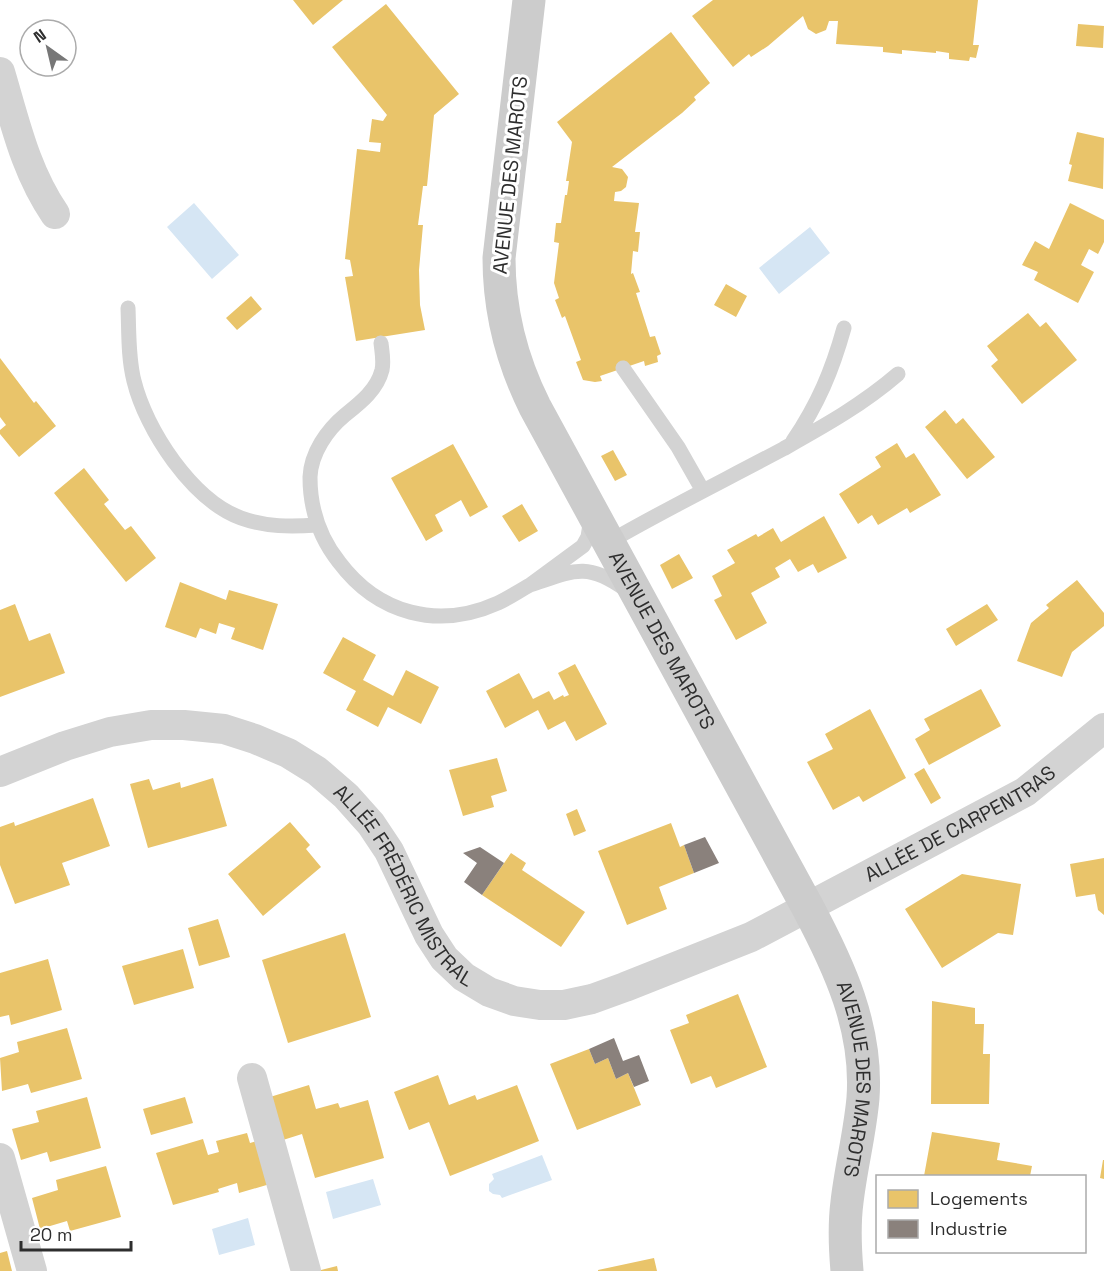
<svg xmlns="http://www.w3.org/2000/svg" width="1104" height="1271" viewBox="0 0 1104 1271" font-family="'Space Grotesk',sans-serif">
<style>
.water{fill:#d6e6f4}
.homes{fill:#e9c46a}
.industry{fill:#8a817c}
.lines{fill:none;stroke-linecap:round;stroke-linejoin:round}
.lane{stroke:#d3d3d3;stroke-width:15}
.street{stroke:#d3d3d3;stroke-width:30}
.secondary{stroke:#ccc;stroke-width:33}
.labels{text-anchor:middle;dominant-baseline:central;stroke-width:6;stroke-linejoin:round;paint-order:stroke}
.street-label{font-size:20px;fill:#2e2e2e;stroke:#fff}
</style>
<rect width="100%" height="100%" fill="#fff"/>
<path class="water" d="M194 203 239 255 212 279 167 227Z
M810 227 830 253 779 294 759 268Z
M542 1155 552 1180 502 1198 500 1195 493 1194 489 1191V1184L494 1179 492 1174Z
M373 1179 381 1205 333 1219 326 1192Z
M248 1218 255 1245 219 1255 212 1229Z"/>
<path class="homes" d="M293 0H343L313 25Z
M713 0H978L973 45H979L976 58 970 57 969 61 949 59V53L936 51V53L902 50V54L883 52V47L836 44 838 21H829L826 30 816 34 808 29 803 16 768 46 751 57 749 54 733 67 692 16Z
M386 4 459 94 434 115 427 186H423L418 225H423L419 270 420 305 425 330 356 341 345 277 353 276 350 260 345 259 357 149 380 152 381 143 369 142 372 119 383 121 387 115 332 47Z
M1078 24 1104 26 1103 48 1076 46Z
M671 32 710 83 694 97 696 100 682 113 612 167 622 169 628 177 626 187 621 191 615 192 614 201 639 203 635 232H640L638 252 633 251 631 274 633 273 640 292 636 293 650 337 655 336 661 354 657 356 658 362 645 366 644 361 600 376 602 381 595 382 583 380 576 362 581 360 565 316 562 318 555 300 559 298 554 283 559 243 554 242 556 223H561L565 195H567L569 181H566L572 142 557 122Z
M1077 132 1104 138 1103 189 1068 181 1072 165 1069 164Z
M1070 203 1104 220V242L1098 254 1089 249 1081 265 1094 272 1078 303 1034 280 1038 272 1022 265 1035 241 1049 249Z
M726 284 747 296 736 317 714 305Z
M251 296 262 309 237 330 226 318Z
M1028 313 1040 327 1046 322 1077 360 1022 404 991 366 998 360 987 346Z
M0 358 34 403 36 401 56 426 19 457 0 434V430L6 425 0 417Z
M945 410 956 424 963 418 995 457 967 479 925 427Z
M897 443 906 458 914 453 941 495 910 513 907 508 878 525 872 515 858 524 839 494 881 467 875 457Z
M453 444 488 507 470 517 461 500 435 515 443 531 426 541 391 478Z
M613 450 627 475 615 481 601 456Z
M84 468 109 500 104 504 125 530 131 526 156 558 126 582 54 493Z
M522 504 538 531 519 542 502 516Z
M824 516 847 558 818 573 813 564 798 572 790 559 775 568 780 577 751 593 767 623 736 640 714 600 722 596 712 576 735 563 727 550 756 534 758 537 773 528 781 542Z
M679 554 693 578 672 589 660 565Z
M1077 580 1104 613V626L1072 652 1062 677 1017 661 1031 623 1049 608 1046 605Z
M180 582 226 600 229 590 278 604 263 650 231 639 235 628 219 623 216 634 200 628 196 638 165 627Z
M15 604 29 641 50 633 65 673 0 697V610Z
M987 604 998 620 956 646 946 629Z
M343 637 376 655 363 680 393 696 406 670 439 687 421 724 388 707 378 727 346 710 356 691 323 673Z
M575 664 607 724 576 741 565 721 548 730 538 710 505 728 486 691 519 673 533 699 549 691 554 700 563 695 564 697 569 695 558 673Z
M981 689 1001 726 929 765 915 739 930 730 924 719Z
M870 709 906 778 863 802 859 796 833 810 807 762 833 749 825 734Z
M497 758 507 791 491 796 494 807 463 816 449 770Z
M924 768 941 798 931 804 914 774Z
M213 778 227 826 148 848 130 784 149 779 153 790 180 782 181 788Z
M93 798 110 846 62 863 70 885 15 904 0 865V827L14 822 15 826Z
M577 809 586 831 574 836 566 814Z
M290 822 310 845 306 849 321 867 263 916 228 874Z
M671 823 680 847 684 845 694 873 659 887 667 909 627 925 598 851Z
M511 853 526 863 522 870 585 912 561 947 482 895Z
M1104 858V915L1098 910 1095 894 1076 897 1070 864Z
M962 874 1021 884 1013 935 998 933 942 968 905 909Z
M218 919 230 957 199 966 188 928Z
M345 933 371 1017 288 1043 262 960Z
M183 949 194 988 134 1005 122 966Z
M48 959 62 1010 11 1025 9 1015 0 1017V973Z
M738 994 767 1067 716 1088 711 1076 691 1084 670 1030 689 1023 686 1015Z
M932 1001 975 1008V1024H984L983 1054H990L989 1104H931Z
M67 1028 82 1079 31 1093 28 1084 2 1091 0 1058 19 1052 17 1042Z
M589 1049 595 1064 608 1058 616 1079 628 1073 641 1105 577 1130 550 1064Z
M438 1075 449 1105 475 1095 477 1100 517 1085 539 1141 450 1176 429 1122 409 1130 394 1092Z
M309 1085 316 1109 338 1103 340 1108 368 1100 384 1158 315 1178 302 1134 283 1140 270 1097Z
M87 1097 101 1148 50 1162 47 1152 21 1160 12 1129 39 1122 36 1111Z
M185 1097 193 1123 151 1135 143 1109Z
M932 1132 1000 1143 997 1160 1032 1166 1030 1176H924Z
M247 1133 250 1143 257 1141 270 1184 239 1193 237 1183 218 1189 219 1192 173 1205 156 1153 203 1139 208 1155 219 1152 216 1141Z
M1103 1160H1104V1179L1100 1178Z
M106 1166 121 1217 70 1231 67 1221 40 1229 32 1198 58 1190 56 1180Z
M7 1251 12 1271H0V1253Z
M654 1258 657 1271H598V1270Z
M337 1266 338 1271H321V1270Z"/>
<path class="industry" d="M705 837 719 863 694 873 684 845Z
M480 847 504 863 482 895 464 882 477 863 463 853Z
M614 1038 623 1061 639 1055 649 1081 634 1087 628 1073 616 1079 608 1058 595 1064 589 1049Z"/>
<g class="lines">
<path class="lane" d="M128 308C129 332 128 358 134 381 146 430 192 500 241 518 266 527 291 527 317 525
M381 343C382 352 384 361 382 370 377 390 360 403 345 415 327 430 311 453 310 477 310 508 320 538 339 562 378 614 438 630 498 603 509 598 519 591 530 585
M623 368 678 447 703 491
M793 441C818 404 832 371 844 328
M591 518 588 537 583 546 530 585C572 571 586 561 625 589
M609 542C666 509 725 480 783 449 824 426 862 405 898 374"/>
<g class="street">
<path d="M0 72C15 122 25 170 55 214"/>
<path id="s1" d="M0 772 65 746 110 732 151 725H184L224 729 255 739 288 753 317 771 346 796 371 824 389 851 429 935 444 958 464 977 489 992 514 1001 540 1005H564L592 999 625 987 751 937 1025 792 1104 728"/>
<path d="M252 1078 306 1271"/>
<path d="M0 1158 32 1271"/>
</g>
<path class="secondary" id="s2" d="M529 0 499 258C499 311 511 359 535 407L807 906C839 966 868 1028 863 1098 860 1133 851 1167 847 1202 844 1225 845 1248 847 1271"/>
</g>
<g class="labels">
<g class="street-label">
<text transform="translate(510 175) rotate(-84)">AVENUE DES MAROTS</text>
<text stroke="none"><textPath href="#s2" startOffset="680">AVENUE DES MAROTS</textPath></text>
<text stroke="none"><textPath href="#s1" startOffset="1134">ALLÉE DE CARPENTRAS</textPath></text>
<text stroke="none"><textPath href="#s1" startOffset="480">ALLÉE FRÉDÉRIC MISTRAL</textPath></text>
<text stroke="none"><textPath href="#s2" startOffset="1166">AVENUE DES MAROTS</textPath></text>
</g>
</g>
<rect x="876" y="1175" width="210" height="78" fill="#ffffff" stroke="#ababab" stroke-width="1.5"/>
<rect x="888" y="1190" width="30" height="18" fill="#e9c46a" stroke="#ababab" stroke-width="1.5"/>
<text x="930" y="1205" font-size="18" fill="#2e2e2e">Logements</text>
<rect x="888" y="1220" width="30" height="18" fill="#8a817c" stroke="#ababab" stroke-width="1.5"/>
<text x="930" y="1235" font-size="18" fill="#2e2e2e">Industrie</text>
<g transform="translate(48 48) rotate(326)"><circle r="28" fill="#ffffff" stroke="#ababab" stroke-width="1.5"/>
<path d="M0-4.5L10 22L0 15L-10 22Z" fill="#777777"/>
<text y="-9" font-size="16" font-weight="bold" text-anchor="middle" fill="#2e2e2e">N</text>
</g>
<path d="M21 1241v9h110v-9" fill="none" stroke="#2e2e2e" stroke-width="3"/>
<text x="30" y="1241" font-size="18" fill="#2e2e2e" stroke="#ffffff" stroke-width="4.5" paint-order="stroke">20 m</text>
</svg>
